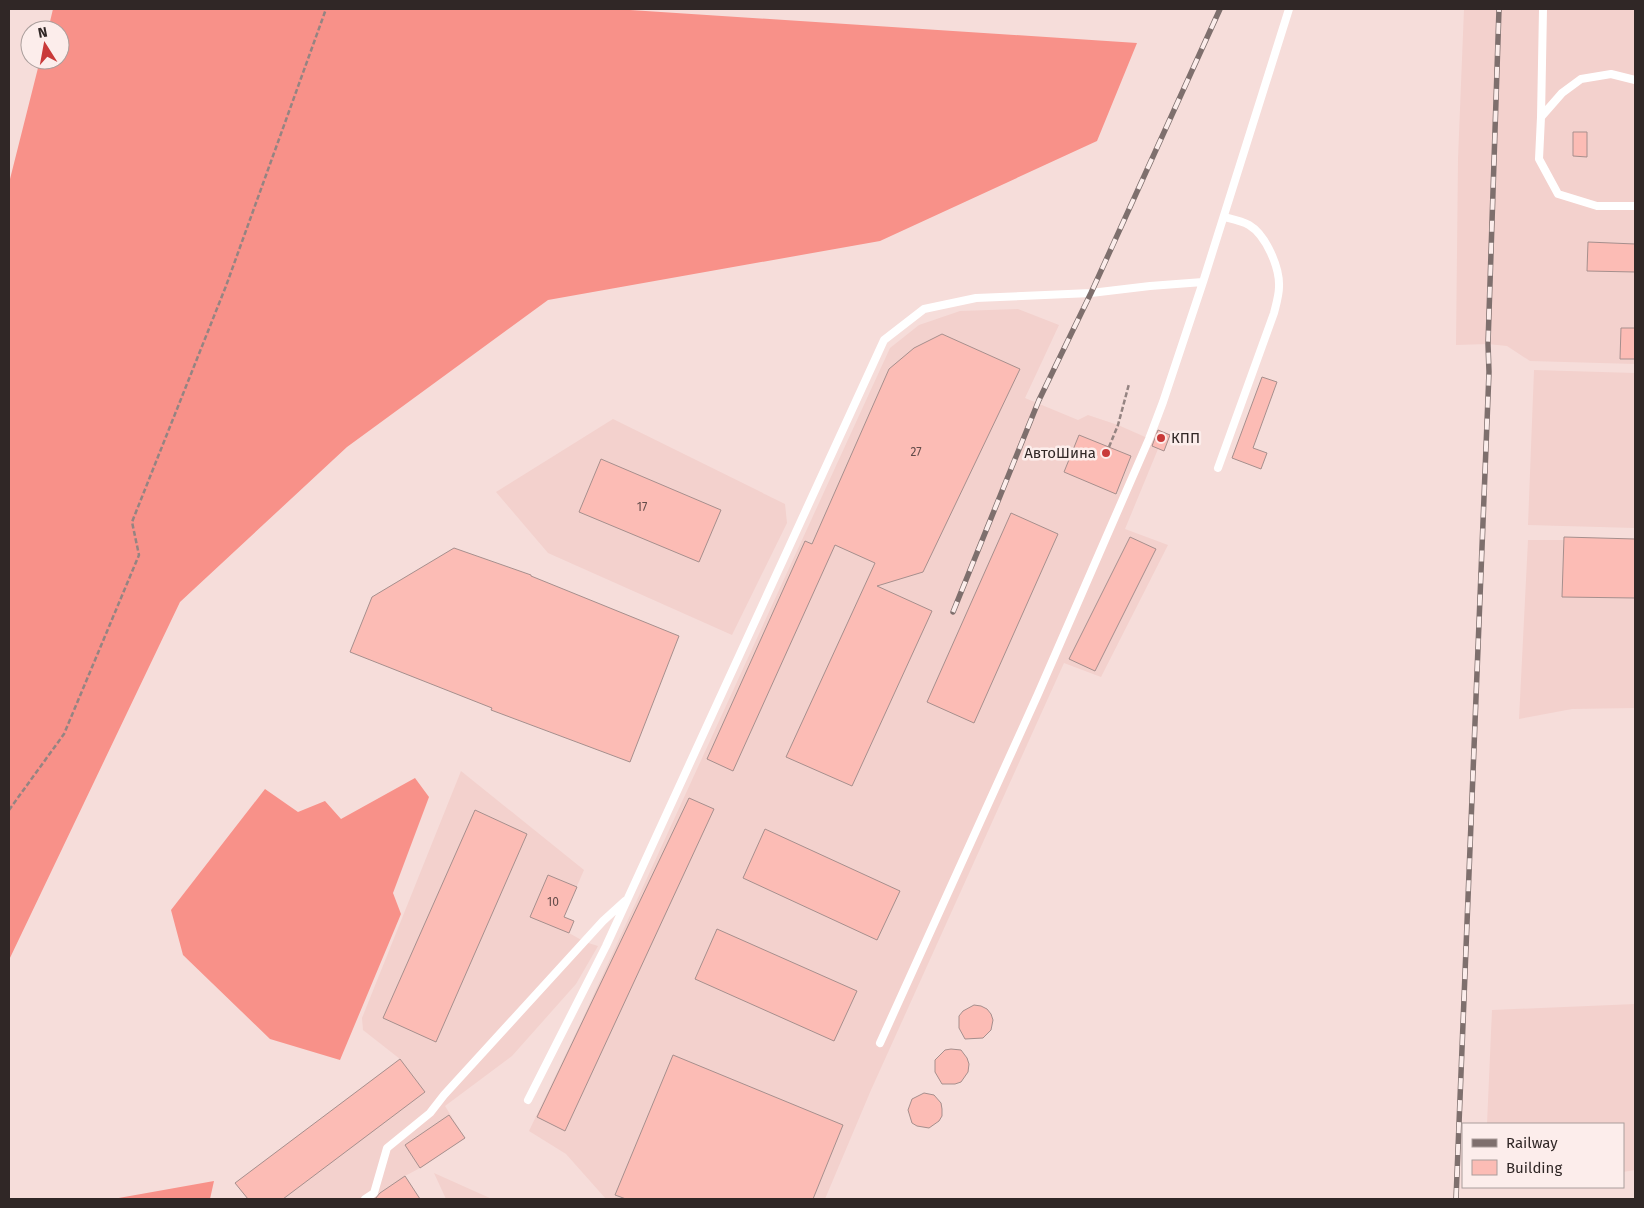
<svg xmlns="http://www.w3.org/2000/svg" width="1644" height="1208" viewBox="0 0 1644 1208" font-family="'Fira Sans',sans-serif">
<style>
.built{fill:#f3d1cd}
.forest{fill:#f89189}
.building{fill:#fcbcb5;stroke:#a68f8d}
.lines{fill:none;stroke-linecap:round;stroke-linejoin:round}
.path{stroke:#958482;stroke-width:2.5;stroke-dasharray:5 2.5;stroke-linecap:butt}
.lane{stroke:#fff;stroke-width:8}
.rail-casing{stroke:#7e6f6d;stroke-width:5.5}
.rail{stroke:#fcedeb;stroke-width:4;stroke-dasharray:11;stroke-linecap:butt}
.poi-dot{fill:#c93a39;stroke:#fcedeb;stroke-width:2}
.labels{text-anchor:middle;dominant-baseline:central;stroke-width:5;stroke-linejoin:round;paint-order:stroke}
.number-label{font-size:12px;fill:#634c4a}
.poi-label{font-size:15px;fill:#302726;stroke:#fcedeb;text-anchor:start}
</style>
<rect width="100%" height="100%" fill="#f6ddda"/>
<path class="built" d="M1464 9H1635V364L1530 361 1507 346 1488 344 1456 345 1458 159Z
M1018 309 1059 325 1025 398 1078 420 1088 415 1118 425 1152 440 1157 430 1170 435 1164 451 1158 449 1125 529 1168 545 1101 677 1064 663 871 1090 825 1199H606L566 1154 529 1131 582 1020 890 348 919 325 960 311Z
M1534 370 1635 373V528L1528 525Z
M613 419 785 504 787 523 732 635 548 553 496 492Z
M1528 540H1635V708L1572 709 1519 719Z
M461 771 584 870 564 916 574 921 569 933 585 942 598 946 576 984 512 1056 445 1106 465 1138 420 1168 405 1176 420 1199H248L235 1183 400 1059 363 1030 362 1018Z
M1635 1004V1170L1623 1172V1124H1487L1492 1010Z
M434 1173 492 1199H446Z"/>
<path class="forest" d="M53 9H615L1137 43 1097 141 880 241 548 300 347 447 180 602 9 960V183L40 60H60V30H48Z
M415 778 429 797 393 893 401 914 340 1060 270 1039 183 955 171 910 265 789 298 812 325 801 341 819Z
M214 1181 210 1199H113Z"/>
<path class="building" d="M1573 132H1587V157L1573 156Z
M1588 242 1635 244V272L1587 271Z
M1621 328H1635V359H1620Z
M942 334 1020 369 923 572 877 586 932 611 852 786 786 757 875 563 835 545 733 771 707 759 805 541 812 544 889 369 914 348Z
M1262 377 1277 382 1253 448 1267 453 1261 469 1232 458Z
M1158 430 1170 435 1164 451 1152 446Z
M1079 435 1131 456 1116 494 1064 472Z
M601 459 721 510 699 562 579 512Z
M1011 513 1058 534 974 723 927 702Z
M1130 537 1156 549 1095 671 1069 659Z
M1564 537 1635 539V598L1562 597Z
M454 548 531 575V576L679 636 630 762 491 710 492 708 350 652 372 597Z
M689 798 714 809 565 1131 537 1117Z
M475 810 527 834 436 1042 383 1018Z
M765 829 900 891 877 940 743 878Z
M548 875 577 887 564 917 574 921 569 933 530 917Z
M717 929 857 991 834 1041 695 979Z
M974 1005 981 1006 987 1009 991 1014 993 1020 991 1030 983 1038 965 1039 959 1028V1016L963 1011Z
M951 1049 961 1050 967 1058 969 1064 968 1072 961 1082 955 1084H942L935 1072V1060L945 1050Z
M673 1055 843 1125 813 1199H626L615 1195Z
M400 1059 425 1092 283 1199H248L235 1183Z
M924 1093 934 1095 941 1103 942 1109V1116L939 1121 929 1128 917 1126 912 1123 908 1110 912 1099Z
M449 1115 465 1138 420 1168 405 1145Z
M405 1176 420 1199H375L380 1193Z"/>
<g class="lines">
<path class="path" d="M1109 447 1118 425 1129 384
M9 810 64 734 139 555 132 522 226 286 326 9"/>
<path class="lane" d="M1635 80 1611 74 1581 79 1562 93 1541 117 1539 159 1558 194 1597 206H1635
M1541 117 1543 9
M1218 468 1274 313C1276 305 1279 295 1279 287 1280 268 1266 235 1249 225 1242 221 1232 219 1224 217
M880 1043 1038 694 1149 439 1163 402 1203 282
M528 1100 606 946 884 340 924 309 976 298 1091 293 1150 286 1203 282 1289 9
M365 1199 374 1193 387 1148 430 1113 444 1095 603 921 625 901"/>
<g class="rail-casing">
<path id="rail" d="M953 612 1039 400 1091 293 1220 9
M1456 1199 1489 372 1488 344 1499 9"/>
</g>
<use href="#rail" class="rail"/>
</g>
<g class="poi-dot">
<circle cx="1161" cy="438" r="5"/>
<circle cx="1106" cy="453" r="5"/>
</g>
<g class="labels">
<g class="number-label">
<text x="916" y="452">27</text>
<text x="642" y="507">17</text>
<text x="553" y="902">10</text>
</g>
<g class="poi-label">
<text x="1171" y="438">КПП</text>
<text x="1096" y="453" text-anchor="end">АвтоШина</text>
</g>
</g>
<rect width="1644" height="1208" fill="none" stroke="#302726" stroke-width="20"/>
<rect x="1462" y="1123" width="162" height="65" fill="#fcedeb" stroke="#aa9e9c"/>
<rect x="1472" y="1139" width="25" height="8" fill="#7e6f6d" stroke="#aa9e9c"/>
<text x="1506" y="1148" font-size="15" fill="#302726">Railway</text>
<rect x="1472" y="1160" width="25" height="15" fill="#fcbcb5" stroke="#aa9e9c"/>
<text x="1506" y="1173" font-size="15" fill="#302726">Building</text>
<g transform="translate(45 45) rotate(349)"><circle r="24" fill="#fcedeb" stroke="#aa9e9c"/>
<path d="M0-4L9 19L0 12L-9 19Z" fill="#c93a39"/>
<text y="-8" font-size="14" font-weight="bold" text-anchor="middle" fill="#302726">N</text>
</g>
</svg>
